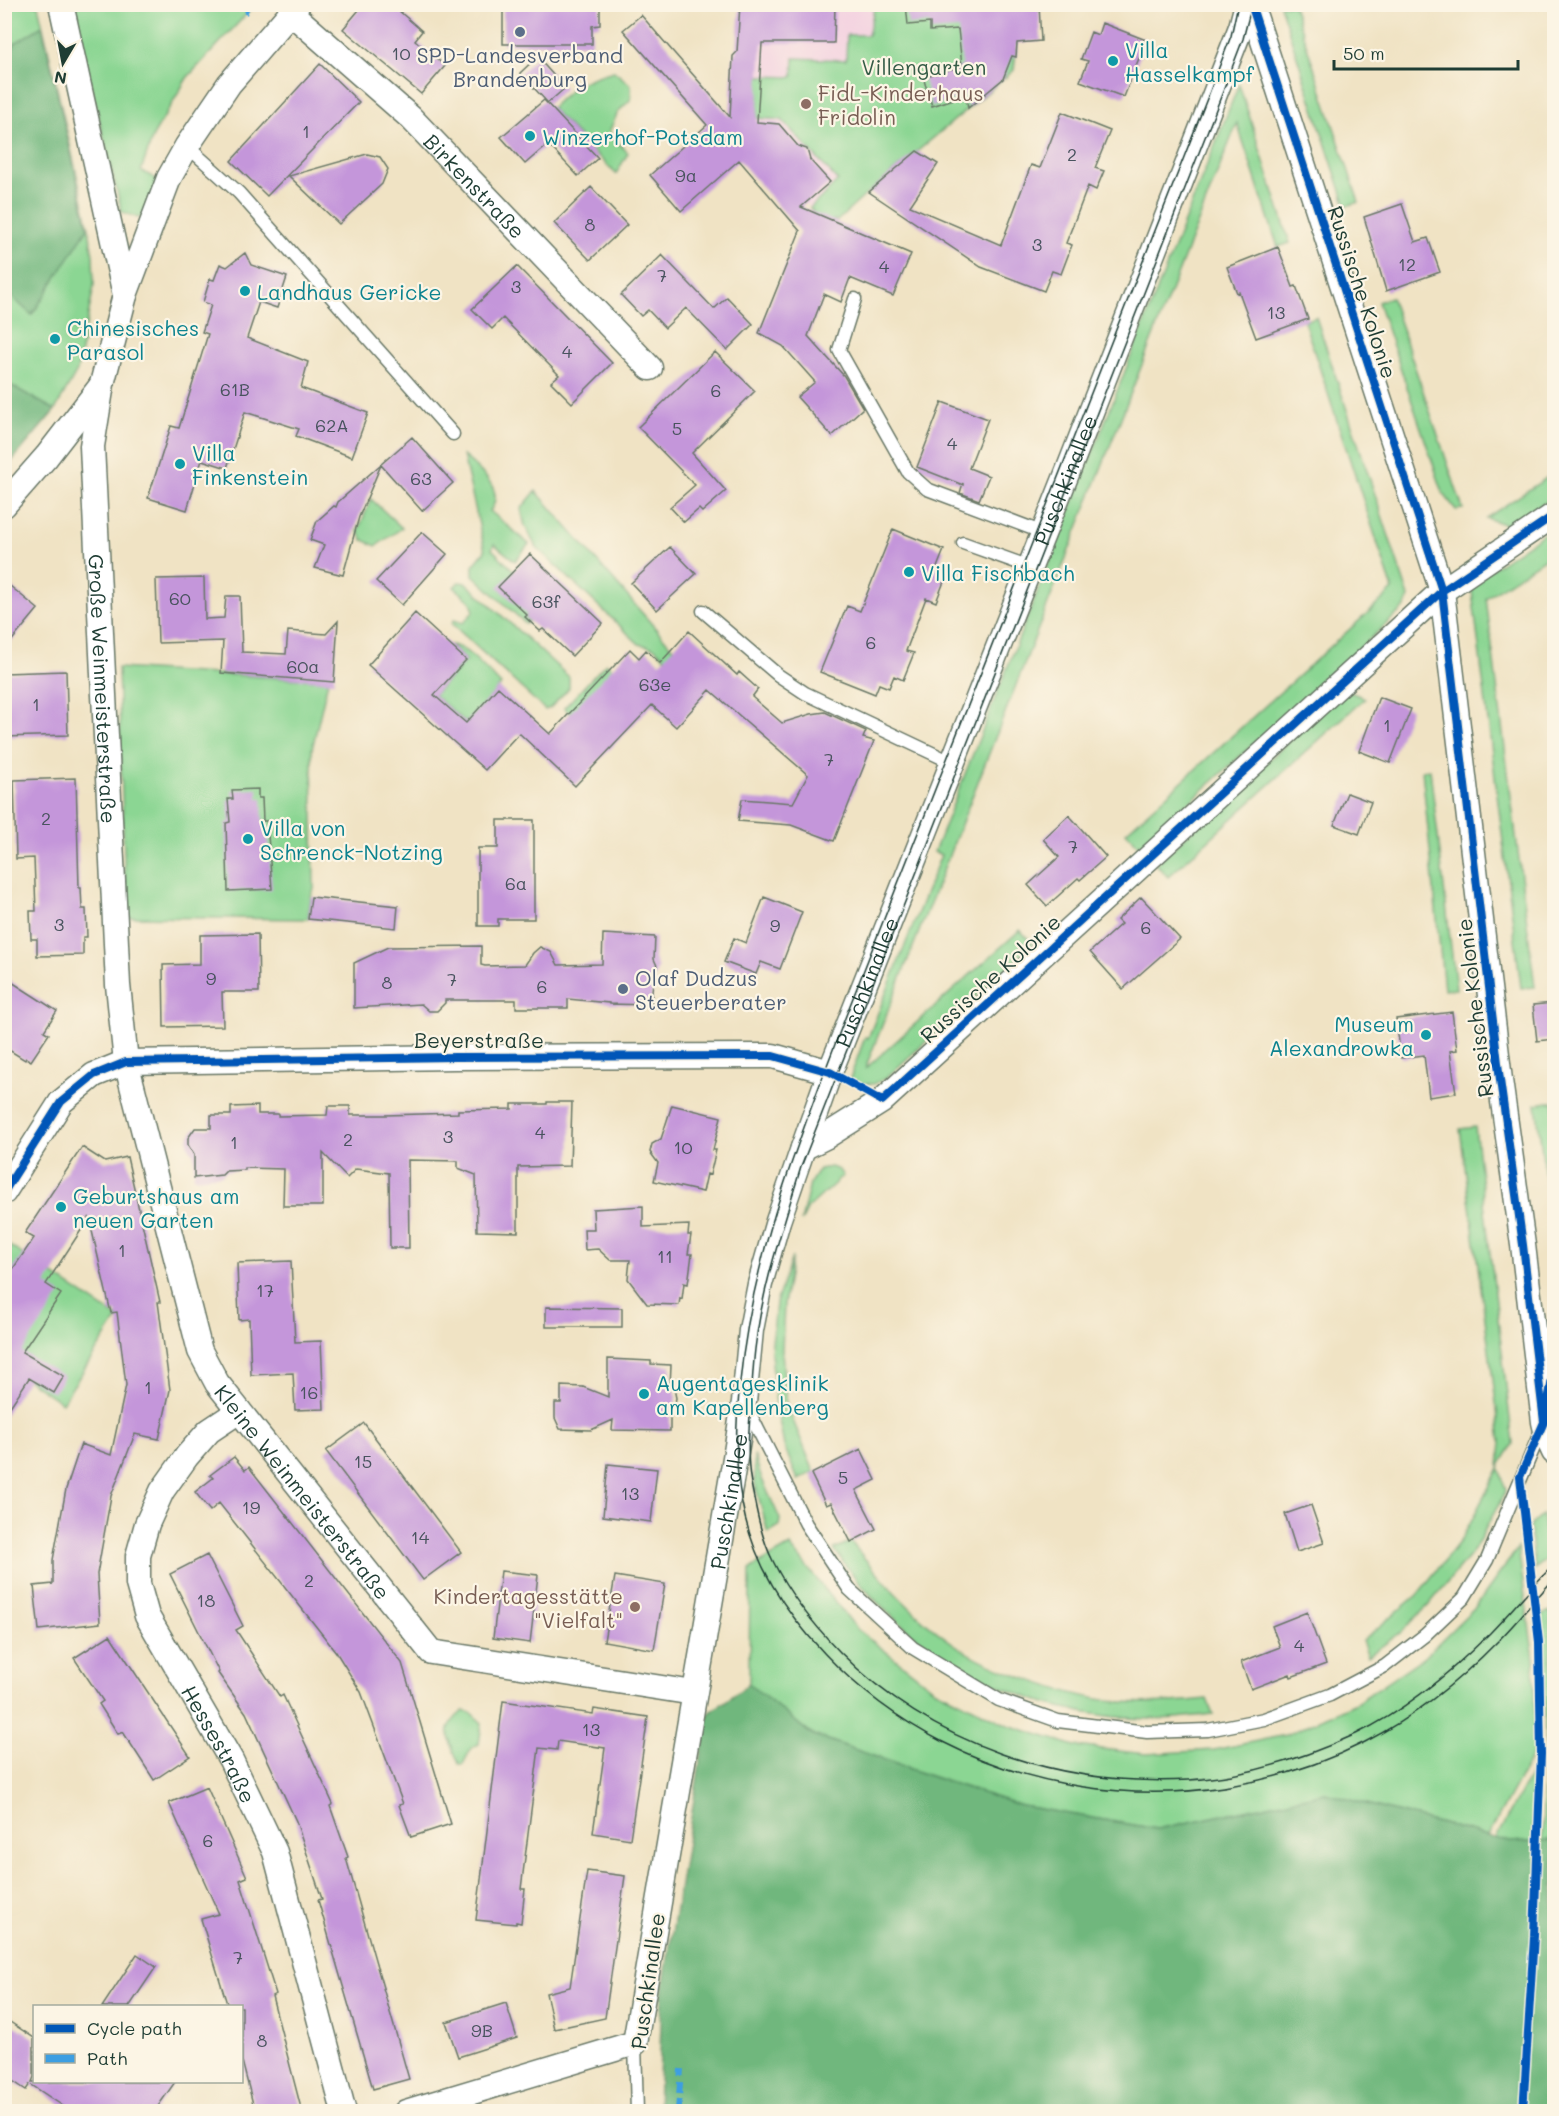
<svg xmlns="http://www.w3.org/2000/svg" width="1559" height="2116" viewBox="0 0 1559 2116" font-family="Mali,sans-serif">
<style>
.built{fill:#f3cfe0}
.green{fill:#8bd693;stroke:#558a64;stroke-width:1.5}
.forest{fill:#70b77d;stroke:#487a58;stroke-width:1.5}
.building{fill:#c496da}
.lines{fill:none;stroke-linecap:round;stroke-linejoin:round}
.lane-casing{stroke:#687766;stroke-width:15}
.street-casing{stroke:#687766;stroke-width:27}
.lane{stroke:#fff;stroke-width:12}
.street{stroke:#fff;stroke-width:24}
.tram{stroke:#1f3d34;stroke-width:1.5}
.quiet{stroke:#3c9ee2;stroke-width:6;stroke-dasharray:12 6;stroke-linecap:butt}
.cycleway-casing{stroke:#fcf5e5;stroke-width:11}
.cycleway{stroke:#0057b8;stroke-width:8}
.service-dot{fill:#5c6f8a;stroke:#fcf5e5;stroke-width:2}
.culture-dot{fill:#0f9aa8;stroke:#fcf5e5;stroke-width:2}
.education-dot{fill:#8d6e63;stroke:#fcf5e5;stroke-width:2}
.labels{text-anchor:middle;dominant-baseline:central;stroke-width:4.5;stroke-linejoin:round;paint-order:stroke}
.number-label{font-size:18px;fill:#48535e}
.culture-label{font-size:21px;fill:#0d838f;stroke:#fcf5e5;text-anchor:start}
.service-label{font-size:21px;fill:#4e5e75;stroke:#fcf5e5}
.park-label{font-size:21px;fill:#355c47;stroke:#fcf5e5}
.education-label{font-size:21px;fill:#785e54;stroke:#fcf5e5;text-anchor:start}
.street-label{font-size:21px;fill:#1f3d34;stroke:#fcf5e5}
</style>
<rect width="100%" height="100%" fill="#fcf5e5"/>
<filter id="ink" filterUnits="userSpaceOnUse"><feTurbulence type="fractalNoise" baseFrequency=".0167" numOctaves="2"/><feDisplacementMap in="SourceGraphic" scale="12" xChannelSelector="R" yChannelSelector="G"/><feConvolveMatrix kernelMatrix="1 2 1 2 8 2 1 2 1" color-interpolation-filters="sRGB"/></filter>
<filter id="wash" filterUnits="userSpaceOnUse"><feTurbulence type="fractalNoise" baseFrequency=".008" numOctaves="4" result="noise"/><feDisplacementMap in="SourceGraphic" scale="24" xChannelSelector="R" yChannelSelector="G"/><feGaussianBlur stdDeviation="1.35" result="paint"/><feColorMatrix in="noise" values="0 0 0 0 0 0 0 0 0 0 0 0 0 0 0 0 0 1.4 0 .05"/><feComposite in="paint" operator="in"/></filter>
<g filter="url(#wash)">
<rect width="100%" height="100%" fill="#f0e3c4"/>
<path class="built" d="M764 5H875L849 126 894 171 837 221 833 220 825 225 755 145Z"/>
<path class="green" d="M5 5H38L89 228 93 256 94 286 77 371 55 410 5 469Z
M71 5H255L187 78 153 136 141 171 159 180 147 212 138 218 122 212Z
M875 5H1021L1014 70 869 192 837 221 833 220 825 225 810 208 838 181 782 120 757 118 759 76 793 77 794 58 846 60 847 35H868Z
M1280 5H1293L1359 202 1346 206Z
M614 71 631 85V99L618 112 609 132 628 153 616 174 551 108C573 86 583 79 614 71Z
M1239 84 1290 243 1278 247 1237 123 865 1069 1020 930 1033 944 886 1078 874 1084 851 1083 849 1081 865 1037 868 1038 941 855 934 852Z
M1391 297 1463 509 1456 510 1443 493 1378 302Z
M1316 317 1409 597 1405 607 1140 847 1126 832 1393 590 1304 321Z
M463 455C478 470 507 489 490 511L529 544 515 561 494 544 492 549 514 571 527 615 525 617 529 621 526 624 473 575V566L485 551Z
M1554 473V497L1509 526 1486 518Z
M536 491 704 684 703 695 655 648 639 644 536 547 525 526 521 509Z
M371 499 402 528 376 546 363 540 358 531Z
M1554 527V552L1486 598 1535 987 1521 988 1471 583Z
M459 582 466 583 569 677V688L550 708 545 710 452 624 454 620 463 623 474 611 471 602 454 587Z
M451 645C466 645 490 674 501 685L466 723 434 695 466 660Z
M606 663 636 690 570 713 564 708Z
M118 668 328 681 312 749 314 889 311 897 308 919 126 917Z
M1345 690 1365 698 1168 877 1156 864Z
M1430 769 1456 989 1444 990 1422 770Z
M1548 1102H1554V1249L1536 1104Z
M1475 1127 1513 1444 1499 1467 1506 1491 1474 1550 1428 1606 1400 1633 1368 1656 1362 1641 1417 1595 1461 1540 1499 1468 1501 1441 1460 1129Z
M831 1167 839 1170 843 1176 808 1208 801 1222 810 1183 819 1169Z
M4 1242 118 1318 62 1403 5 1364Z
M792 1257 784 1304 782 1351 786 1403 814 1472 798 1480 784 1446 776 1404 771 1353 776 1303Z
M754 1455 762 1479 780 1519 779 1526 768 1533 755 1484Z
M1542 1515 1549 1557 1535 1569 1530 1526Z
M851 1542C882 1580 913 1616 954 1644 991 1670 1076 1699 1121 1702 1150 1704 1178 1702 1207 1699L1213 1714C1194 1716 1173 1719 1154 1719 1029 1720 902 1652 834 1549Z
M790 1546 857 1629 934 1689 1008 1725 1075 1746 1146 1754 1214 1750 1286 1735 1356 1703 1424 1657 1476 1606 1518 1548 1534 1659 1535 1750 1488 1836 1325 1793 1157 1829 1022 1806 927 1775 811 1734 749 1684 750 1569Z
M1551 1611 1554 1840 1542 1841C1545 1766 1548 1690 1540 1615Z
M463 1711 471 1713 482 1723 479 1744 472 1747 463 1764H459C450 1739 439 1730 463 1711Z
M1535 1766 1533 1841 1510 1842 1496 1838Z"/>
<path class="forest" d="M42 26 88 228 32 315 5 291 4 67 15 43Z
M5 382 55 410 5 469Z
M749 1684 811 1734 927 1775 1022 1806 1157 1829 1325 1793 1510 1842 1554 1840V2111H658L662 1994 708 1714Z"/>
<g id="blocks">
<path class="building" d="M364 4H391L422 31 415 40 445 66 421 94 343 29Z
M503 4H600V25L592 26V44H503Z
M740 4H835L834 43H762L757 122 779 124 798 146 807 149 810 160 830 182 801 207 911 254 893 296 850 278 841 302 824 294 808 336 844 376 863 408 832 436 797 397 815 382 783 346 759 333 800 231 739 160 681 211 650 175 707 125 623 30 641 15 730 117 733 56 737 52Z
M906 4H989V8L1039 5 1041 41 1017 43 1016 57 1012 56 1003 79 968 108 966 95 932 106 923 77 962 66 958 29 930 31V23L908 25Z
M1102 23 1146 40 1124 97 1080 81 1088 61 1081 59 1091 32 1098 35Z
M537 57 565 88 548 103 520 73Z
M320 64 359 102 267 196 231 161Z
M544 100 598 158 578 176 548 144 525 164 501 137Z
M1062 112 1110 131 1095 168 1104 171 1096 190 1088 186 1066 243 1072 245 1061 274 1052 271 1044 291 981 267 869 192 917 151 938 164 910 206 1001 245 1031 165 1040 168Z
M367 154 380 157 388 169 382 184 339 224 289 176Z
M591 187 627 225 590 260 554 223Z
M1402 204 1415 242 1428 238 1440 272 1386 291 1364 217Z
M1278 247 1293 287 1296 286 1308 319 1256 338 1239 292 1237 293 1227 267Z
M245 253 251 265 287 277 277 308 259 302 247 338 308 362 301 388 368 413 352 457 296 436 299 429 245 412 227 468 202 460 187 510 148 498 171 426 179 428 208 334 202 332 211 305 203 302 210 279 214 280 220 264 227 267Z
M662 255 714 309 727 297 753 324 727 350 686 308 665 328 648 310 641 316 621 295Z
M517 266 612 363 572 403 551 382 559 375 503 318 492 329 472 309Z
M715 352 755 391 692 453 726 491 702 512 699 509 684 522 670 507 695 485 638 427Z
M942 402 988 419 969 468 989 476 979 500 960 493 963 483V485L917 467Z
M412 437 453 483 422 511 381 465 359 517 343 575 315 568 324 545 310 540 317 521 334 506 336 507 338 502Z
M893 529 944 550 936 570 947 574 936 602 926 598 906 651 914 653 903 680 894 676 889 688 879 684 875 694 820 672 847 606 860 611Z
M422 532 447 554 402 605 376 581Z
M670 547 696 574 657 610 631 583Z
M530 554 603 623 572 656 543 629 540 631 525 617 527 615 498 587Z
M204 578 205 619 224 618 226 596H240L242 652 286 654 288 631 326 634 338 621 334 682 221 673 223 641 158 643 156 579Z
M4 581 38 609 4 650Z
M415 613 466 660 434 695 451 710 466 723 498 687 550 734 630 649 639 658 646 650 660 663 689 631 737 675 739 672 758 689 752 697 782 723 811 714 825 712 866 731 863 738 874 741 834 841 791 825 738 821 742 799 793 803 808 775 710 690 676 727 652 705 575 786 519 733 485 770 368 665Z
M66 671 68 735 4 737V673Z
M1379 697 1411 709 1390 763 1359 751Z
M76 778 79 888H81L82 909H86L87 937H83V955L37 956V939H31L30 911H36L34 858 16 859 14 780Z
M258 789V798H262L263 821H267L272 889 228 891 226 823 230 822 228 799H233L232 790Z
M1347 793 1371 802 1359 834 1334 825Z
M1069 815 1106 857 1080 880 1078 878 1047 906 1028 885 1059 857 1043 839Z
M498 820H534V919H498V926H478V848H498Z
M311 897 398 906 396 928 308 919Z
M764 897 802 912 780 969 761 962 756 974 724 962 734 938 746 943Z
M1141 897 1180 939 1123 989 1090 952 1121 924 1117 920Z
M258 934 259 992H222L223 1026 164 1027 163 965 200 964V935Z
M603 934 655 937 654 959 658 968 653 980 651 1005 609 1004V1003L568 999V1008H516V1000H445V1003L437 1011H429L421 1004 354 1008V963L388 947 481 946V965L485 966 525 965 533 953 540 947 551 952 558 965 602 964Z
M4 977 57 1011 44 1031 49 1034 31 1061 26 1058 25 1060 4 1047Z
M1554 1003V1039L1537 1041 1533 1005Z
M1452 1012 1457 1050 1450 1051 1456 1093 1429 1097 1424 1055 1401 1058 1396 1019Z
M547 1102H572L570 1166 518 1167V1232L477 1231 476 1175 458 1168V1161L408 1160 409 1248H390L389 1173 356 1169 347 1178 323 1153V1206H283L284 1169 245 1168V1170L226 1171 222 1175 194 1178V1155L188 1145V1138L195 1128H211V1115H231V1107L258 1106V1114H278V1116L327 1115 328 1106H350V1115H385L458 1113V1110L512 1109V1104H547Z
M672 1105 721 1117 713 1150H716L710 1175 707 1174 703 1192 654 1181 658 1163 650 1152 652 1144 661 1139Z
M82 1147 105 1162 127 1157 160 1302H158L170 1390 159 1439 135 1434 111 1496 97 1574 100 1623 39 1630 34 1586 53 1584V1560L66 1489 81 1444 111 1455 126 1385 117 1312 111 1313 89 1218 46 1284 61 1294 22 1352 64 1376 54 1393 29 1378 4 1416V1282L34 1238 25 1233Z
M643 1206V1227L689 1225 688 1235H691L688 1254H692L688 1284 684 1283 682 1299 680 1298 679 1305 647 1304 628 1279 630 1260H610L598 1249 585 1250 584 1229H594L593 1209Z
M291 1261 295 1342 321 1341 324 1409 295 1410 293 1373 251 1375 249 1319 239 1320 237 1263Z
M546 1307 622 1308V1327H546Z
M608 1359 651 1361V1364L671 1365 670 1386 672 1388H674L676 1398 674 1408H670V1431L612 1430 613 1420 591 1430 560 1429 555 1418V1403H561V1386L583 1387 608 1397Z
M364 1423 461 1552 423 1580 326 1451Z
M861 1449 876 1480 856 1490 876 1529 851 1542 831 1503 826 1505 811 1474Z
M234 1457 245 1470 249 1467 402 1663 451 1824 411 1837 399 1805 403 1804 361 1692 336 1652 219 1503 210 1511 195 1492 213 1478 210 1475Z
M608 1464 657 1469 651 1522 603 1516Z
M1311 1505 1324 1543 1297 1552 1285 1514Z
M207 1555 243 1626 236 1630 280 1697 283 1695 333 1804 330 1806 348 1857 346 1858 409 2079 373 2089 318 1900 322 1899 296 1821 246 1713 218 1673 219 1672 170 1574Z
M501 1571 538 1575 530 1643 493 1638Z
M615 1576 665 1584 654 1650 604 1641Z
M1307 1612 1326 1664 1291 1677 1290 1674 1251 1689 1241 1662 1280 1647 1272 1626Z
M110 1635 190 1756 154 1780 123 1732 118 1734 99 1704 103 1701 74 1658Z
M503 1701 593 1714 594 1709 648 1717 630 1839 593 1833 605 1748 558 1741 557 1750 539 1748 521 1889H525L521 1923 516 1922V1924L476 1920Z
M207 1787 247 1877 240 1880 276 1994 272 1996 302 2112H255L242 2061V2007H228L201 1919 219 1914 169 1803Z
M587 1871 625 1876 605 2018 554 2029 546 1993 570 1987Z
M137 1954 156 1967 129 2007H102Z
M506 2003 517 2038 458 2057 446 2022Z
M4 2018 34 2038V2077L32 2082H175L154 2112H72L30 2084 26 2090 4 2075Z"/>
</g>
</g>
<g filter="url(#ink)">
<use href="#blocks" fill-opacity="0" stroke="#687766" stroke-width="1.5"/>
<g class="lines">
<g class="lane-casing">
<path id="lane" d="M187 146 239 193 453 434
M855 299 839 350 908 472 927 489 1044 533
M963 543 1030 567
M703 611 778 675 805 693 953 763
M746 1406 806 1524 849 1589 913 1648 999 1700 1058 1721 1147 1732 1208 1730 1264 1719 1330 1695 1385 1666 1425 1635 1464 1598 1487 1560 1542 1428
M635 2043 637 2112"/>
</g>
<g class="street-casing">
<g id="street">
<path d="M61 4 125 295"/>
<path id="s1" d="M298 4 229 84 187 146 169 178 125 295 102 384 92 446 118 985 126 1062 200 1351 217 1383 431 1652 694 1693"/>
<path d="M1251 4 1442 591 1500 1080 1523 1245 1544 1422 1548 1439 1554 1452"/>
<path id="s2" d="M290 12 411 118 650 368"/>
<path d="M4 505 47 456 101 386"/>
<path d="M803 1148 825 1137 882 1101 1442 591 1554 515"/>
<path d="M4 1192 61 1102 94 1075 126 1062 455 1057 773 1056 830 1072"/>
<path id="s3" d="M239 1411 209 1431 187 1456 162 1491 147 1524 138 1556V1584L147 1616 231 1760 275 1852 344 2112"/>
<path id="s4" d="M406 2112 635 2043 736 1452 744 1402 751 1330 760 1284 778 1221 803 1148 830 1072 1068 471 1241 27 1247 4"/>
</g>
</g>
<use href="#lane" class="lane"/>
<use href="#street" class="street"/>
<path class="tram" d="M1238 4 1231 36 1210 91 845 1018C800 1137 752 1254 740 1382 736 1423 734 1463 742 1503 753 1563 784 1611 825 1654 963 1800 1188 1832 1365 1742 1416 1716 1459 1681 1498 1641 1518 1621 1535 1599 1554 1579
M1252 4 1243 39 1222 94 801 1167C783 1227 762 1287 755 1349 753 1367 752 1385 751 1403 749 1429 746 1457 751 1483 756 1508 761 1538 773 1561 790 1596 814 1625 840 1652 932 1745 1060 1787 1189 1780 1247 1777 1304 1758 1356 1734 1407 1710 1451 1672 1490 1633 1512 1611 1531 1586 1554 1565"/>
<path class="quiet" d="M228 4 248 12
M678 2112 681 2069"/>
<g class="cycleway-casing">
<path id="cycleway" d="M1251 4 1442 591 1500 1080 1523 1245 1544 1422
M4 1192 61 1102 94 1075 126 1062 455 1057 773 1056 830 1072 882 1101 1442 591 1554 515
M1523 2112 1534 1936 1541 1754 1539 1642 1520 1477 1544 1422 1554 1369"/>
</g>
<use href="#cycleway" class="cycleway"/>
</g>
</g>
<g class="service-dot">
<circle cx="520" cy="32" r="6"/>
<circle cx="623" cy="989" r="6"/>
</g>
<g class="culture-dot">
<circle cx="1113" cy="61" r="6"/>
<circle cx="530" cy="136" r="6"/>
<circle cx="245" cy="291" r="6"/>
<circle cx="55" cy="339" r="6"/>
<circle cx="180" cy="464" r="6"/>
<circle cx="909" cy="572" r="6"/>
<circle cx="248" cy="839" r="6"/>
<circle cx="1426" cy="1035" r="6"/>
<circle cx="61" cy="1207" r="6"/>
<circle cx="644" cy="1394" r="6"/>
</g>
<g class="education-dot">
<circle cx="806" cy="104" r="6"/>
<circle cx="635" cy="1607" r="6"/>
</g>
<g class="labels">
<g class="number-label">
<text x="401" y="53">10</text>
<text x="306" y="131">1</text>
<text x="1072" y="154">2</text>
<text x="686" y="175">9a</text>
<text x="590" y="224">8</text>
<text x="1037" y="244">3</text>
<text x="1407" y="264">12</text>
<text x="884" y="266">4</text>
<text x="662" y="275">7</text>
<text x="516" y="286">3</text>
<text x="1276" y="312">13</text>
<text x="567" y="351">4</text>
<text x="235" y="389">61B</text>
<text x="716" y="390">6</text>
<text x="332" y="425">62A</text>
<text x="677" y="428">5</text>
<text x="952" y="443">4</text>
<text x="421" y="478">63</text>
<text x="180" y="598">60</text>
<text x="546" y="601">63f</text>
<text x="871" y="642">6</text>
<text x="303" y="666">60a</text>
<text x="655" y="684">63e</text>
<text x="36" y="704">1</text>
<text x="1387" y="725">1</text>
<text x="829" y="759">7</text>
<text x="46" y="818">2</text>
<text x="1073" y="846">7</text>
<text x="516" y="883">6a</text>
<text x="59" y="924">3</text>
<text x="775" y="925">9</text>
<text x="1146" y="927">6</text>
<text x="211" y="978">9</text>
<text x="452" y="979">7</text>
<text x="387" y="982">8</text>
<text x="542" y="986">6</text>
<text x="540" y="1132">4</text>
<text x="448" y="1136">3</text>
<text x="348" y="1139">2</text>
<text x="234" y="1142">1</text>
<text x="683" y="1147">10</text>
<text x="122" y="1250">1</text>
<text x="665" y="1256">11</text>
<text x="265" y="1290">17</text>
<text x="148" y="1387">1</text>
<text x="309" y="1392">16</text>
<text x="363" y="1461">15</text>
<text x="843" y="1477">5</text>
<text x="630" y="1493">13</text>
<text x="251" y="1507">19</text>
<text x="420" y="1537">14</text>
<text x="309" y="1580">2</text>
<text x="206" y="1600">18</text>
<text x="1299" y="1645">4</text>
<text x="591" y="1729">13</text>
<text x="208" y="1840">6</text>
<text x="238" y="1957">7</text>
<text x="482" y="2030">9B</text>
<text x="262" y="2040">8</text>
</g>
<g class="culture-label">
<text x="1125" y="49">Villa<tspan x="1125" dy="24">Hasselkampf</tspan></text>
<text x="542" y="136">Winzerhof-Potsdam</text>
<text x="257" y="291">Landhaus Gericke</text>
<text x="67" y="327">Chinesisches<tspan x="67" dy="24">Parasol</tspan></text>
<text x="192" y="452">Villa<tspan x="192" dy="24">Finkenstein</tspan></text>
<text x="921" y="572">Villa Fischbach</text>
<text x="260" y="827">Villa von<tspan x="260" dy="24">Schrenck-Notzing</tspan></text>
<text x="1414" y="1023" text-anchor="end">Museum<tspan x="1414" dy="24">Alexandrowka</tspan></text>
<text x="73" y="1195">Geburtshaus am<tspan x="73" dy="24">neuen Garten</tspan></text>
<text x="656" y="1382">Augentagesklinik<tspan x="656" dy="24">am Kapellenberg</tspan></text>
</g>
<g class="service-label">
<text x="520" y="54">SPD-Landesverband<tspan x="520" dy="24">Brandenburg</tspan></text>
<text x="635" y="977" text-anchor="start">Olaf Dudzus<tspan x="635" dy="24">Steuerberater</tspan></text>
</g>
<g class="park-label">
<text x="924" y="66">Villengarten</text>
</g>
<g class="education-label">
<text x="818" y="92">FidL-Kinderhaus<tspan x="818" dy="24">Fridolin</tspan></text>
<text x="623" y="1595" text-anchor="end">Kindertagesstätte<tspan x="623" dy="24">"Vielfalt"</tspan></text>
</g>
<g class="street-label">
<text stroke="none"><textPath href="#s2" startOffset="254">Birkenstraße</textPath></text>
<text transform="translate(1363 292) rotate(72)">Russische Kolonie</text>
<text stroke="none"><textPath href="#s4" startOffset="1869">Puschkinallee</textPath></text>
<text stroke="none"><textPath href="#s1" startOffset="740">Große Weinmeisterstraße</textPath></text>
<text transform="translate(990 978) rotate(-42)">Russische Kolonie</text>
<text stroke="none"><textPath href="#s4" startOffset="1329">Puschkinallee</textPath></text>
<text transform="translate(1474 1008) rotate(-97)">Russische Kolonie</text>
<text x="479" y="1039">Beyerstraße</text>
<text stroke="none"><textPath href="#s1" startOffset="1587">Kleine Weinmeisterstraße</textPath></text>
<text stroke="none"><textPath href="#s4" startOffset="789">Puschkinallee</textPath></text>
<text stroke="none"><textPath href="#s3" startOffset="390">Hessestraße</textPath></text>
<text transform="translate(647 1981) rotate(-82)">Puschkinallee</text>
</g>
</g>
<rect width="1559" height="2116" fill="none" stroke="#fcf5e5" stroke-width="24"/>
<rect x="33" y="2005" width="210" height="78" fill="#fcf5e5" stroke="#a4ab9e" stroke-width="1.5"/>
<rect x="45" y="2024" width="30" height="9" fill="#0057b8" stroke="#a4ab9e" stroke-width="1.5"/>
<text x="87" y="2035" font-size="18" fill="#1f3d34">Cycle path</text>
<rect x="45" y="2054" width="30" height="9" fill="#3c9ee2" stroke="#a4ab9e" stroke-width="1.5"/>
<text x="87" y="2065" font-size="18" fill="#1f3d34">Path</text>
<g transform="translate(63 63) rotate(190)" stroke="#fcf5e5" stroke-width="4.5" paint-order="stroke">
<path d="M0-4.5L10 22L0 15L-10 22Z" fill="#1f3d34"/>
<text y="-9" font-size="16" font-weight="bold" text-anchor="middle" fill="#1f3d34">N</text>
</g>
<path d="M1334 60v9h184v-9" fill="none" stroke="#1f3d34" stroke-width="3"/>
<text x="1343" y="60" font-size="18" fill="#1f3d34" stroke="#fcf5e5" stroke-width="4.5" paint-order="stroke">50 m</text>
</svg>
